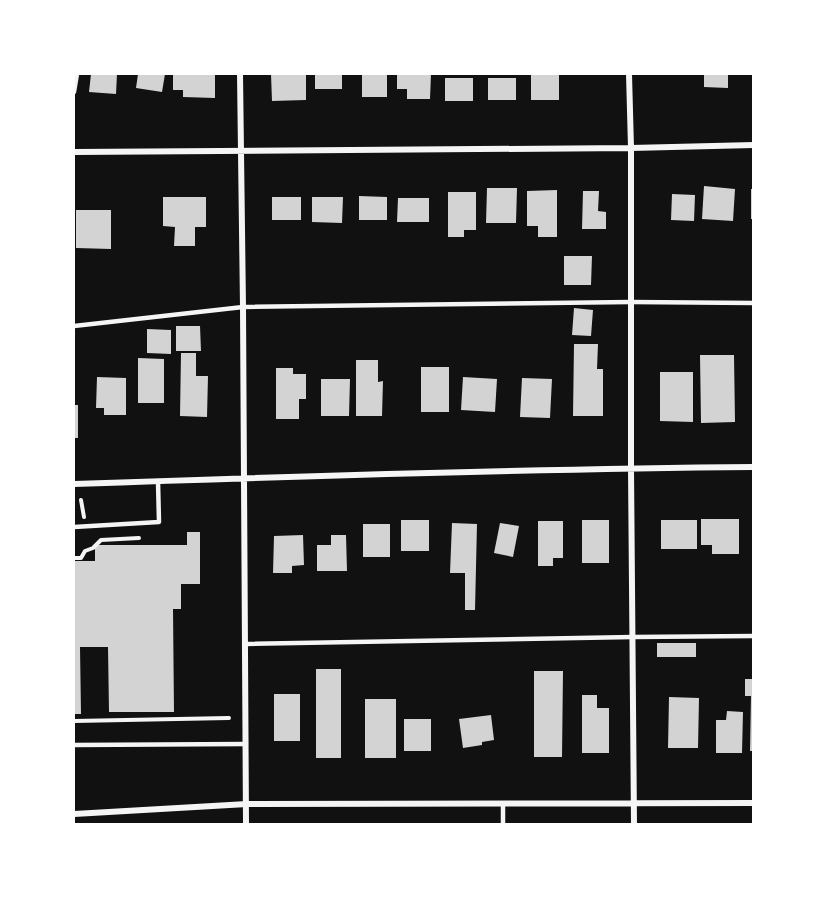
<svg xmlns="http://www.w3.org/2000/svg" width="827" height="898" viewBox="0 0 827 898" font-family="'Fira Sans',sans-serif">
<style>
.building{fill:#d3d3d3}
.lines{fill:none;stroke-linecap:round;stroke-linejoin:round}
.path{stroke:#f5f5f5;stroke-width:4}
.service{stroke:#f5f5f5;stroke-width:4.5}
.minor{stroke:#f5f5f5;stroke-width:6}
</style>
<rect width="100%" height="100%" fill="#111"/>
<path class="building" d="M91 74H117L116 94 89 92Z
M138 74H165L162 92 136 88Z
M173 74H215V98L183 97V90H173Z
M271 74H306V100L272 101Z
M315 74H342V89H315Z
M362 74H387V97H362Z
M397 74H431L430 99H407V89H397Z
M531 74H559V100H531Z
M704 74H728V88L704 87Z
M445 78H473V101H445Z
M488 78H516V100H488Z
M704 186 735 189 733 221 702 219Z
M487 188H517L516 223H486Z
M751 189H754V219H751Z
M557 190V237H538V226H527V191Z
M583 191H599L598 211 606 212V229H582Z
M448 192H476V230H464V237H448Z
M672 194 695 195 694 221 671 220Z
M359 196 387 197V220H359Z
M163 197H206V227H195V246H174L175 227 163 226Z
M272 197H301V220H272Z
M312 197H343L342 223 312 222Z
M398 198H429V222H397Z
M76 210H111V249L76 248Z
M564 256H592L591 285H564Z
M574 308 593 310 591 336 572 335Z
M176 326H200L201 351H176Z
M147 329 171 330V354L147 353Z
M574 344H598L597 369H603V416H573Z
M181 353H196V376H208L207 417 180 416Z
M700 355H734L735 422 701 423Z
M138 358 164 359V403H138Z
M356 360H378V382L383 381 382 416H356Z
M421 367H449V412H421Z
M276 368H293V374H306V399H299V419H276Z
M660 372H693V422L660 421Z
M97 377 126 378V415H104V408H96Z
M463 377 497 379 495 412 461 410Z
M522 378 552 379 550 418 520 417Z
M321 379H350L349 416H321Z
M74 405H78V438H74Z
M701 519H739V554H712V545H701Z
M401 520H429V551H401Z
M582 520H609V563H582Z
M661 520H697V549H661Z
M538 521H563V558H553V566H538Z
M452 523 477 524 475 610H465V573H450Z
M500 523 519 526 513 557 494 553Z
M363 524H390V557H363Z
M187 532H200V584H181V609H173L174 712H109L108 647H80L81 714H74V561H95V545H187Z
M303 535 304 565 292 566V573H273L274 536Z
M331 535H346L347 571H317V545H331Z
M657 643H696V657H657Z
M316 669H341V758H316Z
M534 671H563L562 757H534Z
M745 679H754V751H750L751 696H745Z
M274 694H300V741H274Z
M582 695H597V708H609V753H582Z
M669 697 699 698 698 748H668Z
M365 699H396V758H365Z
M727 711 743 712 742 753H716V720H726Z
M491 715 494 740 482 742V745L463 748 459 719Z
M404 719H431V751H404Z"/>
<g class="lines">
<path class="path" d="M81 500 84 517
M74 558H81L85 551 93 548 101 540 139 538
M74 721 229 718"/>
<path class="service" d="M74 92 77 74
M74 326 243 307 631 302 754 303
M74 527 159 522 158 481
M246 644 633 637 754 636
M74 745 246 744
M503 804V824"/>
<path class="minor" d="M240 74 243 307 246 824
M629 74 631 148V468L634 824
M74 152 631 148 754 145
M74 484C300 476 527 469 754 467
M74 814 247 804 754 803"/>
</g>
<rect width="827" height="898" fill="none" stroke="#ffffff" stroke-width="150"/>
</svg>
